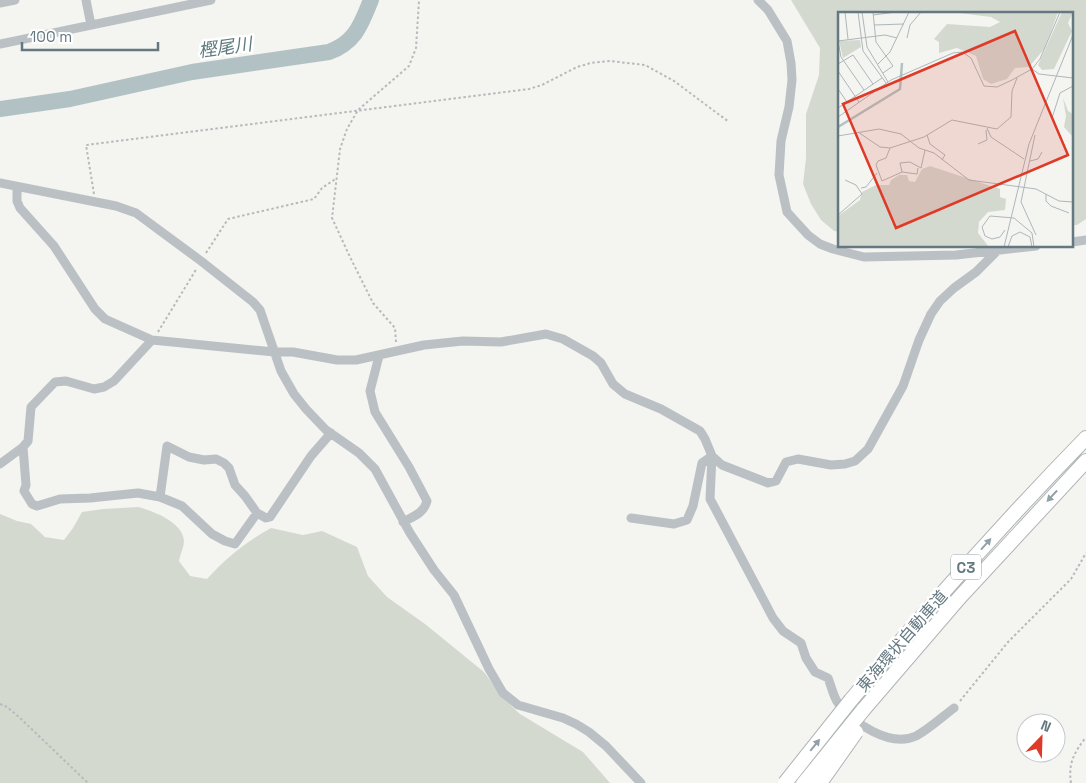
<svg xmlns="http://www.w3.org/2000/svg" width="1086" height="783" viewBox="0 0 1086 783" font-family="'Space Grotesk','Noto Sans JP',sans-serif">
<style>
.green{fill:#d4d9d0}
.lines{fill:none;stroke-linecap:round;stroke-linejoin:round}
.river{stroke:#b2c2c4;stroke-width:16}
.highway-casing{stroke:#b0b5b7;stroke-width:16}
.path{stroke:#b7babc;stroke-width:2;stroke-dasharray:2.5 2.5;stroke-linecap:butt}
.minor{stroke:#bac0c3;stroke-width:9}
.highway{stroke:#fff;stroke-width:14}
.highway-bridge-casing{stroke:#b0b5b7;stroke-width:16;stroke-linecap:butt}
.highway-bridge{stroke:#fff;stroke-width:14}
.oneway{fill:#92a0a7}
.labels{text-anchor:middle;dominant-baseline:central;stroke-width:5;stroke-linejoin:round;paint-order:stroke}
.shield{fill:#fff;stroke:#92a0a7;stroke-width:1}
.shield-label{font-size:15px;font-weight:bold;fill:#647881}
.street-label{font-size:16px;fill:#647881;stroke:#fff}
.water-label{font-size:18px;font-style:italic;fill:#5f7a7f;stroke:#fff}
.inset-river{fill:none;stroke:#b2c2c4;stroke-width:2.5}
.inset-road{fill:none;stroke:#adb7ba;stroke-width:1}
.view{fill:#de3a27;fill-opacity:0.15;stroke:#de3a27;stroke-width:2.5}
.inset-edge{fill:none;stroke:#647881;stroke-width:2.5}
</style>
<rect width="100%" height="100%" fill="#f4f4f0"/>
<path class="green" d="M791 0H1086V219L1077 225H1072V14H840V232L834 231 821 220 811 204 803 184 806 158V114L819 75 820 48Z
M138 507C153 511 183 522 184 541 184 547 180 555 179 561L190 576 207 579C226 558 246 542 271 528L303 535 322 531 357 547 368 576 387 597 425 624 484 672 501 696 520 714 583 752 610 783H0V514L17 521 31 524 45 537 64 540 73 528 82 512 103 509Z"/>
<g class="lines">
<path class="river" d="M0 109 70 99 192 72 329 52C356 42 361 24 371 0"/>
<g class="highway-casing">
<path id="highway" d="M851 700C926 610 1004 522 1086 438
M863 710 960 597 1086 461"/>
</g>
<path class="path" d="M94 194 86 145 529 89 542 85 577 67 591 63 610 61 645 65 674 81 729 122
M206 253 228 219 314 199 322 188 337 178
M158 332 197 268
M396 342 395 328 373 303 350 257 332 218 340 149 347 129 358 110 409 66 416 48 419 0
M960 701 1008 642 1071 579 1086 553
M0 704 7 707 19 717 88 783
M1071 783C1068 763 1074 753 1086 737"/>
<path class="minor" d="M86 0 91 25
M758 0 768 10 787 41 791 63 792 80 789 107 781 141 779 175 787 212 808 235 820 244 833 249 864 257 956 255 1036 246
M0 3 15 0
M0 44 211 0
M0 183 116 206 136 213 201 261 253 302 260 310 281 371 294 394 306 409 326 430 359 453 375 469 410 533 434 570 454 595 489 669 503 693 518 705 563 718 576 724 589 732 606 746 641 783
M17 187V201L20 208 54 246 95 309 105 319 152 340 274 352H293L337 360H356L424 345 463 341 501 342 546 334 563 339 593 356 601 363 613 384 625 394 661 409 700 431 705 439 712 456 710 499 716 510 773 618 783 631 801 643 806 658 815 672 828 678C831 685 833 696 838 703 853 723 890 748 916 736 928 730 942 717 954 708
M1072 242 1086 240
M379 356 370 391 375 412 409 467 427 501C424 513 414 516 403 522
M23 447 26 485 24 491 32 504 37 506 60 499 90 498 138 493 160 497 182 506 212 534 225 541 235 544 257 513
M712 456 722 465 768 483 776 481 786 462 798 459 831 465 845 464 855 461 868 449 903 386 919 340 931 314 940 301 954 288 976 272 997 251
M0 464 23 447 28 441 31 407 55 382 66 381 94 389 104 387 114 381 152 340
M160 497 167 446 189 457 204 460 216 459 224 463 229 468 235 485 245 496 257 513 266 518 270 517 311 456 331 433
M631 518 674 524 687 520 693 506 702 463 712 456"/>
<use href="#highway" class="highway"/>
<g class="highway-bridge-casing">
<path id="highway-bridge" d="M785 783 851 700
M804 783 863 710
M820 783 856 732"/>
</g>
<use href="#highway-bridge" class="highway-bridge"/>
</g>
<defs><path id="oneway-solid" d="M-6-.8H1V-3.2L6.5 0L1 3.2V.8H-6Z" transform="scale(1.25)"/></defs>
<g class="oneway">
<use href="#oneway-solid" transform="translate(1052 496) rotate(133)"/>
<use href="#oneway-solid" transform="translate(986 544) rotate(-48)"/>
<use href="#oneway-solid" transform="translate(815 745) rotate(-51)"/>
</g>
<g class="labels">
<rect class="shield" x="951" y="554.5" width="30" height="25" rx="4"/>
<g class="shield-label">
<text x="966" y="567">C3</text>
</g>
<g class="street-label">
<text transform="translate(902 641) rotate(-49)">東海環状自動車道</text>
</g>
<g class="water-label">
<text transform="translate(225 47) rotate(-8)">樫尾川</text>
</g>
</g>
<g transform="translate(838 12)">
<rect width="235" height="235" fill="#f4f4f0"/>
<path d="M114 0H220L207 36 191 55 177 56 169 67 153 72 145 67 138 44 119 36 101 41V30L96 27 109 12 152 15 162 10 153 5ZM224 0H235L230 11 234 19 216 57 204 58 200 53ZM22 28 23 35 5 46 1 29ZM225 86 230 99 235 102V125L226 115 228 104ZM92 154 162 177V185L168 187 167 198 150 200 141 210 140 221 151 235H0V204L22 188 24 180 38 173H51L53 168 61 163H69L71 169 77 170 84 157Z" fill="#d4d9d0"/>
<path class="inset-river" d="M0 115 62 77 64 51"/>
<path class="inset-road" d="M7 0 10 27M20 0 25 39 48 71M24 0 29 35 50 70M35 0 38 30 55 54 45 61M35 3 58 0M36 13 66 12M69 26 72 13 83 0M0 29 47 23 59 26M0 29 3 45 26 78M0 52 15 43 35 72M39 53 52 40 71 0M194 57 201 62 235 66M0 59 21 90M0 77 9 90M0 96 44 66M0 105 53 68 115 41 124 40 133 46 146 74 159 75 174 68 194 57 202 47 222 0M214 106 222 81 235 74M149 116 153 125 186 147M20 120 42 135 52 136 86 125 114 108 159 117 173 105 174 79 179 66M89 123 92 132 107 143 104 148M197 123 183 190 198 223M0 124 41 117 63 122 81 136 96 141 131 168 198 177 221 189 235 190M140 132 149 128 148 118M52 136 48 146 40 149 38 153 44 169 64 160 79 162 80 156M192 149 200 147 204 140M64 160 62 151 72 150 83 156 87 138M23 176 28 175 39 161M208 182V189L213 194 231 201M0 203 24 182 18 173 7 168M167 218 162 225 154 227 147 224 144 215 152 204 176 206 194 221 196 235M166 235 191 132 235 23M170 235 174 224 182 220 192 225 194 235"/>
<path class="view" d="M177 19 230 143 58 216 5 92Z"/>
<rect width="235" height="235" class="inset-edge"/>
</g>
<g transform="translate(1041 738) rotate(23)"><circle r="24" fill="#ffffff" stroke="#c1c9cd"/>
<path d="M0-4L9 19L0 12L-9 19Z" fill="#de3a27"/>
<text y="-8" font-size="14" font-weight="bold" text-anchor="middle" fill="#647881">N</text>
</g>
<path d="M22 42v8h136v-8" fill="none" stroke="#647881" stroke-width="2.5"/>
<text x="30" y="42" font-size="15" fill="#647881" stroke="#ffffff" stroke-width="4" paint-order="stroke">100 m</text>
</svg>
